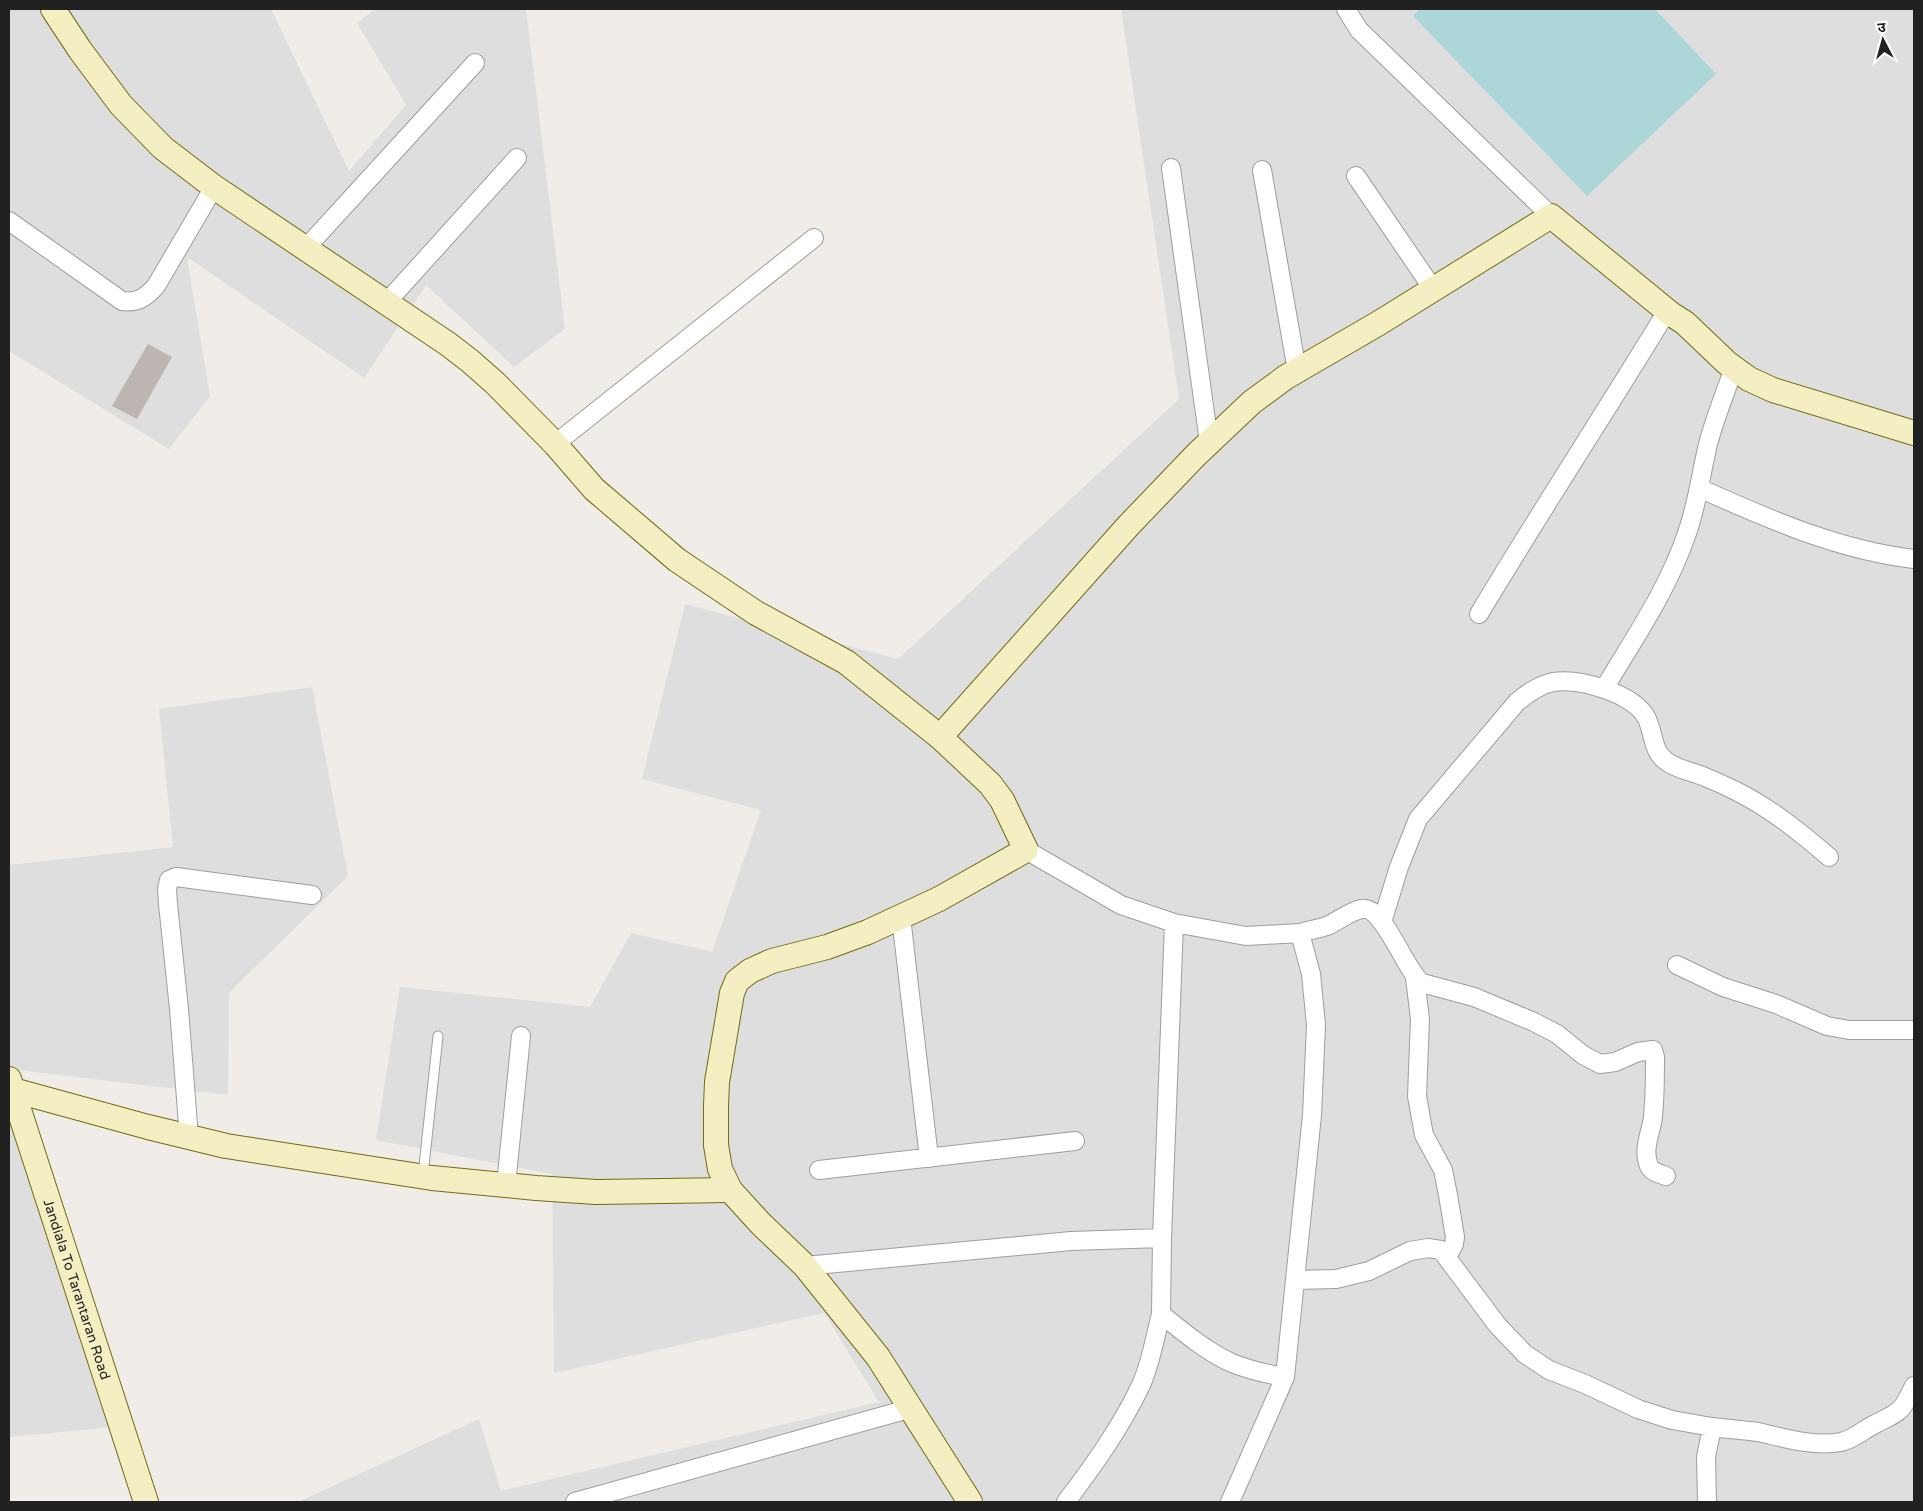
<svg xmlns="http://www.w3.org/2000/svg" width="1923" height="1511" viewBox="0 0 1923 1511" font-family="'Varela Round','Noto Sans Devanagari',sans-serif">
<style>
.residential{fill:#dfdede}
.water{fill:#add6d9}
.building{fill:#bdb5b1}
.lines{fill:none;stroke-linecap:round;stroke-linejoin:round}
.lane-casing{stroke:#9e9e9e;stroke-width:11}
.street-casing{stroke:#9e9e9e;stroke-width:20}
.secondary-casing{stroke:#706c10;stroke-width:26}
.lane{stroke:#fff;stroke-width:9}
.street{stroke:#fff;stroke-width:18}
.secondary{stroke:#f4efc2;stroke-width:24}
.labels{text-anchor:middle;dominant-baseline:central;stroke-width:5;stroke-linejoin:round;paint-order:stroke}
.street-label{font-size:14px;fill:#212121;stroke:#fff}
</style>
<rect width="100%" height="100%" fill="#f0ece8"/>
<path class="residential" d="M9 9H271L349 171 406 105 357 23 375 9H526L565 329 514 367 426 285 364 378 187 257 210 396 169 449 9 351Z
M1121 9H1914V1502H298L479 1419 501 1491 879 1402 824 1313 554 1373 552 1174 376 1140 400 987 590 1007 631 933 712 952 761 810 642 779 685 604 898 659 1179 399Z
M312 687 348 876 229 993 228 1095 9 1069V865L173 847 159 709Z
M9 1116 115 1427 9 1437Z"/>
<path class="water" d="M1420 9H1655L1716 74 1587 196 1413 16Z"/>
<path class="building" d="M148 344 172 357 137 419 112 406Z"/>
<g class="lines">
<g class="lane-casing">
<path id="lane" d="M423 1175 438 1036"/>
</g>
<g class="street-casing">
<path id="street" d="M1346 9 1359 30 1551 216
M1171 168 1209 442
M1262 170 1297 371
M1356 176 1433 289
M9 221 122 301C138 303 145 298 156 286L214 187
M305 249 475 63
M386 303 517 158
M555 444 814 238
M1699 488C1768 519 1838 550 1914 559
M1479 614C1540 512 1605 413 1667 311
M1604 689C1633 640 1667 591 1686 536 1697 506 1701 474 1708 444 1715 418 1725 393 1734 368
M1026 850 1121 905 1174 923 1246 936 1300 933 1311 974 1316 1025 1312 1115 1295 1280
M901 917 929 1158
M1382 922 1399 867 1418 819 1517 702C1528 693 1539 685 1553 682 1580 678 1632 693 1646 717 1654 731 1652 752 1666 761 1678 770 1691 771 1705 777 1715 781 1726 786 1736 791 1770 808 1800 832 1829 857
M1300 933C1309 930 1318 929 1327 926 1338 921 1349 912 1361 909 1384 904 1404 970 1422 983L1474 997 1534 1022 1557 1034 1583 1055 1600 1064 1615 1062 1638 1052 1653 1050 1655 1057C1655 1077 1655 1097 1653 1117 1651 1133 1643 1147 1648 1163 1650 1172 1658 1173 1666 1176
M1677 965 1723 987 1776 1004 1827 1026 1849 1030H1914
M1415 978 1420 1019 1417 1096 1424 1135 1443 1170 1448 1195 1455 1237 1454 1244 1447 1257
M189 1137 179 1009 168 904 167 889 169 880 176 877 312 895
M819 1170 1075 1141
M506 1185 521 1036
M1162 1238 1174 923
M805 1266 1071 1241 1162 1238 1161 1314C1182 1331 1207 1352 1232 1363 1249 1370 1267 1374 1285 1377L1295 1280 1336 1279 1369 1271 1410 1251 1428 1248 1441 1250 1498 1326 1525 1354 1549 1370 1585 1384 1638 1409 1672 1420 1712 1427 1706 1457 1707 1502
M1712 1427C1727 1429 1743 1430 1758 1432 1785 1438 1813 1447 1841 1442 1854 1439 1863 1430 1875 1424 1901 1411 1901 1413 1914 1386
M575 1502 912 1408
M1066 1502C1094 1465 1121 1427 1141 1385 1151 1363 1155 1337 1161 1314
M1230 1502 1285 1377"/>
</g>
<g class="secondary-casing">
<g id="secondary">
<path d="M53 9 80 50 121 105 163 148 214 187 448 344 470 361 495 383 555 444 594 489 677 560 756 613 846 662 940 737 990 784 1002 800 1026 850 939 899 868 932 827 947 772 961 750 971 737 981 732 993 717 1082 716 1106V1145L720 1169 730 1190 761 1224 805 1266 878 1357 970 1502"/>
<path d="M940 737 1128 526 1196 455 1252 402 1286 377 1379 323 1551 216 1671 314 1685 323 1727 363 1749 379 1773 390 1914 433"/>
<path id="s1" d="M9 1079 146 1502"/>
<path d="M13 1090 148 1127 226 1146 432 1178 536 1188 596 1192 730 1190"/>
</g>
</g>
<use href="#lane" class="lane"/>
<use href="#street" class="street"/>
<use href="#secondary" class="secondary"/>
</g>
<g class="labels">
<g class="street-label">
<text stroke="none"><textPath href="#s1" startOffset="221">Jandiala To Tarantaran Road</textPath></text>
</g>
</g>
<rect width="1923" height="1511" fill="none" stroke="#212121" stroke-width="20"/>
<g transform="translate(1883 40) rotate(354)" stroke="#ffffff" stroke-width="4" paint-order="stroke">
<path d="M0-4L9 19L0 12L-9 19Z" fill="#212121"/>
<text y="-8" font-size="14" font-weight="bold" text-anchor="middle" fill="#212121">उ</text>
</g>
</svg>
